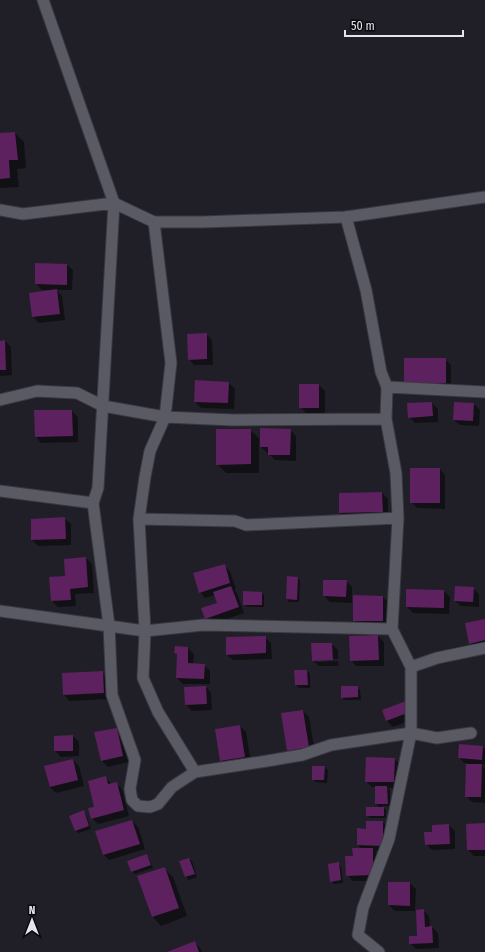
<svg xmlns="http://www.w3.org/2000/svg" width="485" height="952" viewBox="0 0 485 952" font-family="'Fira Sans Condensed',sans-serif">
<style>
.shadow{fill:#0007;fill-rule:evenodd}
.building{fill:#5c215e}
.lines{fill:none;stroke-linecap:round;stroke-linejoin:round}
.minor-casing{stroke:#3a3941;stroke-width:13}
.tertiary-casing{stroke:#3a3941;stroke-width:13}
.minor{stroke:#5a5a64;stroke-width:11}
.tertiary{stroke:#5a5a64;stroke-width:11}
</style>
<rect width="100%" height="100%" fill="#201f28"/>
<path class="shadow" d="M15 133 24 142 26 168 17 169 19 187 0 188V134Z
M67 265 73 270 72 290H56L62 296 65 320 39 323 33 317 49 290H42L36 284Z
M206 334 212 340 213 365H194L189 359Z
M5 341 11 347 12 375 0 376V342Z
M405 359H445L451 365V388H411Z
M229 383 235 389 234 409 201 408 195 402Z
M319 385 325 391V413H306L300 407Z
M432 403 438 409V422L415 423 409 417Z
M474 404 480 410 479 426 460 425 454 420Z
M72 411 78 417V442L41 443 36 437Z
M250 430 259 438V473H226L217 464Z
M290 430 296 436V461L275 460 269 454V453H267L261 447Z
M440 469 445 475V509L417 508 411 502Z
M382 493 388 499V518L346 519 340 513Z
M65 519 71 524V545L38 546 32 540Z
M86 558 92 564 94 593 75 594 76 606 58 607 52 601 50 578 66 577Z
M224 565 230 571 236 589 234 590 237 593 244 613 212 624 206 618 218 604 215 595 205 598 200 592Z
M298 578 300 581 299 602H289L287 599Z
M324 581H346L352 587V603L330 602 324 596Z
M473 588 479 594V607L461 606 455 601Z
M444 591 450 597 449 614 413 613 407 607Z
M262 593 264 595V607H247L244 604Z
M383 597 389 603V627L360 626 354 620Z
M485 620V647L476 649 470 643Z
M378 636 384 642V666H356L351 660Z
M265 637 271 643 272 659 233 660 227 655Z
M332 644 338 650V666H319L313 660ZM338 659V661L317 662V660Z
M188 648 194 654 193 665H204L210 671V684H183L177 678 178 656 175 653Z
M307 671 310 674V688H299L296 685Z
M102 672 108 678 110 699 70 701 64 695Z
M206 687 211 693 212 710 192 711 186 705Z
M357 687 360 690 361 700H345L342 698Z
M406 702 416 718 393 727 387 721 383 711Z
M303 711 309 717 315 753 293 756 287 751Z
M240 726 246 732 251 763 227 767 221 761Z
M116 729 122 735 128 762 108 767 102 761Z
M73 736 79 742V756L61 757 55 751Z
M459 745 483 747 485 749V765H482L485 768V803L472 802 466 796 467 763H464L459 757Z
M394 759 400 764 399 788H387L390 790V806H382L386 810V818H370L367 815 380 808 376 804V787H372L366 781Z
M73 760 79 766 84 786 56 793 50 787Z
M313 767H325L328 770 327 783 315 782 313 779Z
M105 778 111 783H116L122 789 129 816 98 824 92 818Z
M83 811 86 814 91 829 79 833 76 831 71 816Z
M132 821 138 827 145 849 109 860 103 854Z
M383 822 389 828 388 851H375L378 855 379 881H353L347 875 362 849 358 845 367 830Z
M485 824V856H474L468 850Z
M449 825 455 831V849L432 850 426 844 433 833Z
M146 855 149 858 153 868 135 874 132 871Z
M189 859 192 861 197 877 189 880 186 877 180 862Z
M338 864 341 866 343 883 334 884 331 881Z
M164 868 173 877 187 916 161 926 153 917Z
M410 883 416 889 415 911 423 910 429 916 430 927H432L438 933 439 948 416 949 410 943 418 937 417 911H395L389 905Z
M195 943 201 949 202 952H171Z"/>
<path class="building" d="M15 132 18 160H9L10 178 0 179V133Z
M35 263 67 264V285L35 284Z
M57 289 60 314 32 317 29 293Z
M207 333V359L188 360 187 334Z
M5 340 6 370H0V341Z
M404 358H446V383H404Z
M195 380 229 382 228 403 194 402Z
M299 384H319V408H299Z
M432 402 433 416 408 418 407 403Z
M454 402 474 403 473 421 453 420Z
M34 410H72L73 436 35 437Z
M260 428 291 429 290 455H268V447H260Z
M216 429H251V464L216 465Z
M410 468H440V503H410Z
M382 492 383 512 339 513V493Z
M65 517 66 539 31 540V519Z
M86 557 88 587 70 589 71 600 51 601 49 577 65 576 64 559Z
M225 564 230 583 199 593 193 573Z
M287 576 298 577 297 600 286 599Z
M323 580H347L346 597 323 596Z
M231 586 239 607 205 619 201 608 217 603 213 592Z
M455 586 474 587 473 602 454 601Z
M406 589 444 590V608L406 607Z
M243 591 262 592V605H243Z
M353 595 383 596V621H353Z
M485 619V640L469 644 465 623Z
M378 635 379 660 350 661 349 636Z
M266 636V653L226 655V637Z
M311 643H332L333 660 312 661Z
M175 646 188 647V663L205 664 204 679 176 678 177 654 174 653Z
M294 670H307L308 685H295Z
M103 671 104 693 63 695 62 673Z
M206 686 207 704 185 705 184 687Z
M341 686H358V697L341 698Z
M406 701 410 712 386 721 382 710Z
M303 710 309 747 287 751 281 713Z
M240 725 245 757 220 761 215 729Z
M117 728 123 756 101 761 94 732Z
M73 735V751H54V736Z
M459 744 483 746 482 760 458 758Z
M366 757 395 758 394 782H365Z
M73 759 78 780 50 787 44 766Z
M466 764H482L481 797H465Z
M312 766H325L324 780H312Z
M106 776 108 784 117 782 124 810 91 819 88 808 94 807 88 781Z
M375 786H387L388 804H375Z
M366 807H384V816H366Z
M84 810 89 826 75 831 69 816Z
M132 820 140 844 103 855 95 831Z
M366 821H383V846L357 845V828L366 829Z
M485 823V850H467L466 824Z
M449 824 450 844 425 845 424 832H432V825Z
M352 848H373V875L346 876 345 856H353Z
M147 854 151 865 131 872 127 861Z
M189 858 195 874 185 877 179 861Z
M339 862 341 880 330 882 328 864Z
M165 867 179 908 152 917 137 876Z
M388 882H410V906L388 905Z
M424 909 425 927 432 926 433 943 409 944V936H417L416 910Z
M195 941 199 952H167Z"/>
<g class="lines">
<g class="minor-casing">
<path id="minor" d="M0 210 23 214 114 203 98 488 93 503 109 625 112 695 135 760 130 789 132 800 138 806 150 807 158 804 172 787 195 772 267 761 302 755 331 745 411 733 437 738 471 733
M154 222 171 363 165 417 150 451 145 477 139 519 145 631 143 678 158 712 195 772
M387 387 485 392
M0 400 37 391 77 393 103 406 165 417 233 420 386 419
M0 491 93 503
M139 519 235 521 246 525 398 518 396 473 386 419 387 387 381 372 366 290 346 217
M0 611 145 631 203 625 392 629
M411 667 437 658 485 648
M379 952 358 935 363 908 389 839 411 733V667L392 629 398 518"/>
</g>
<g class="tertiary-casing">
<path id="tertiary" d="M43 0 114 203 154 222H202L346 217 485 197"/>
</g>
<use href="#minor" class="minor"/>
<use href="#tertiary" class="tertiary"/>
</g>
<g transform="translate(32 920)" stroke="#0a0a0e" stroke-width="3" paint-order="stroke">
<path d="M0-3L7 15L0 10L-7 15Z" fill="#e5e5ec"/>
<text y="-6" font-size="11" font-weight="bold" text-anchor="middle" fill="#e5e5ec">N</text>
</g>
<path d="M345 30v6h118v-6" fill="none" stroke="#e5e5ec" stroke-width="2"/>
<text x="351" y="30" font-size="12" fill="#e5e5ec" stroke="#0a0a0e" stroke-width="3" paint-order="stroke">50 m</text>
</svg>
